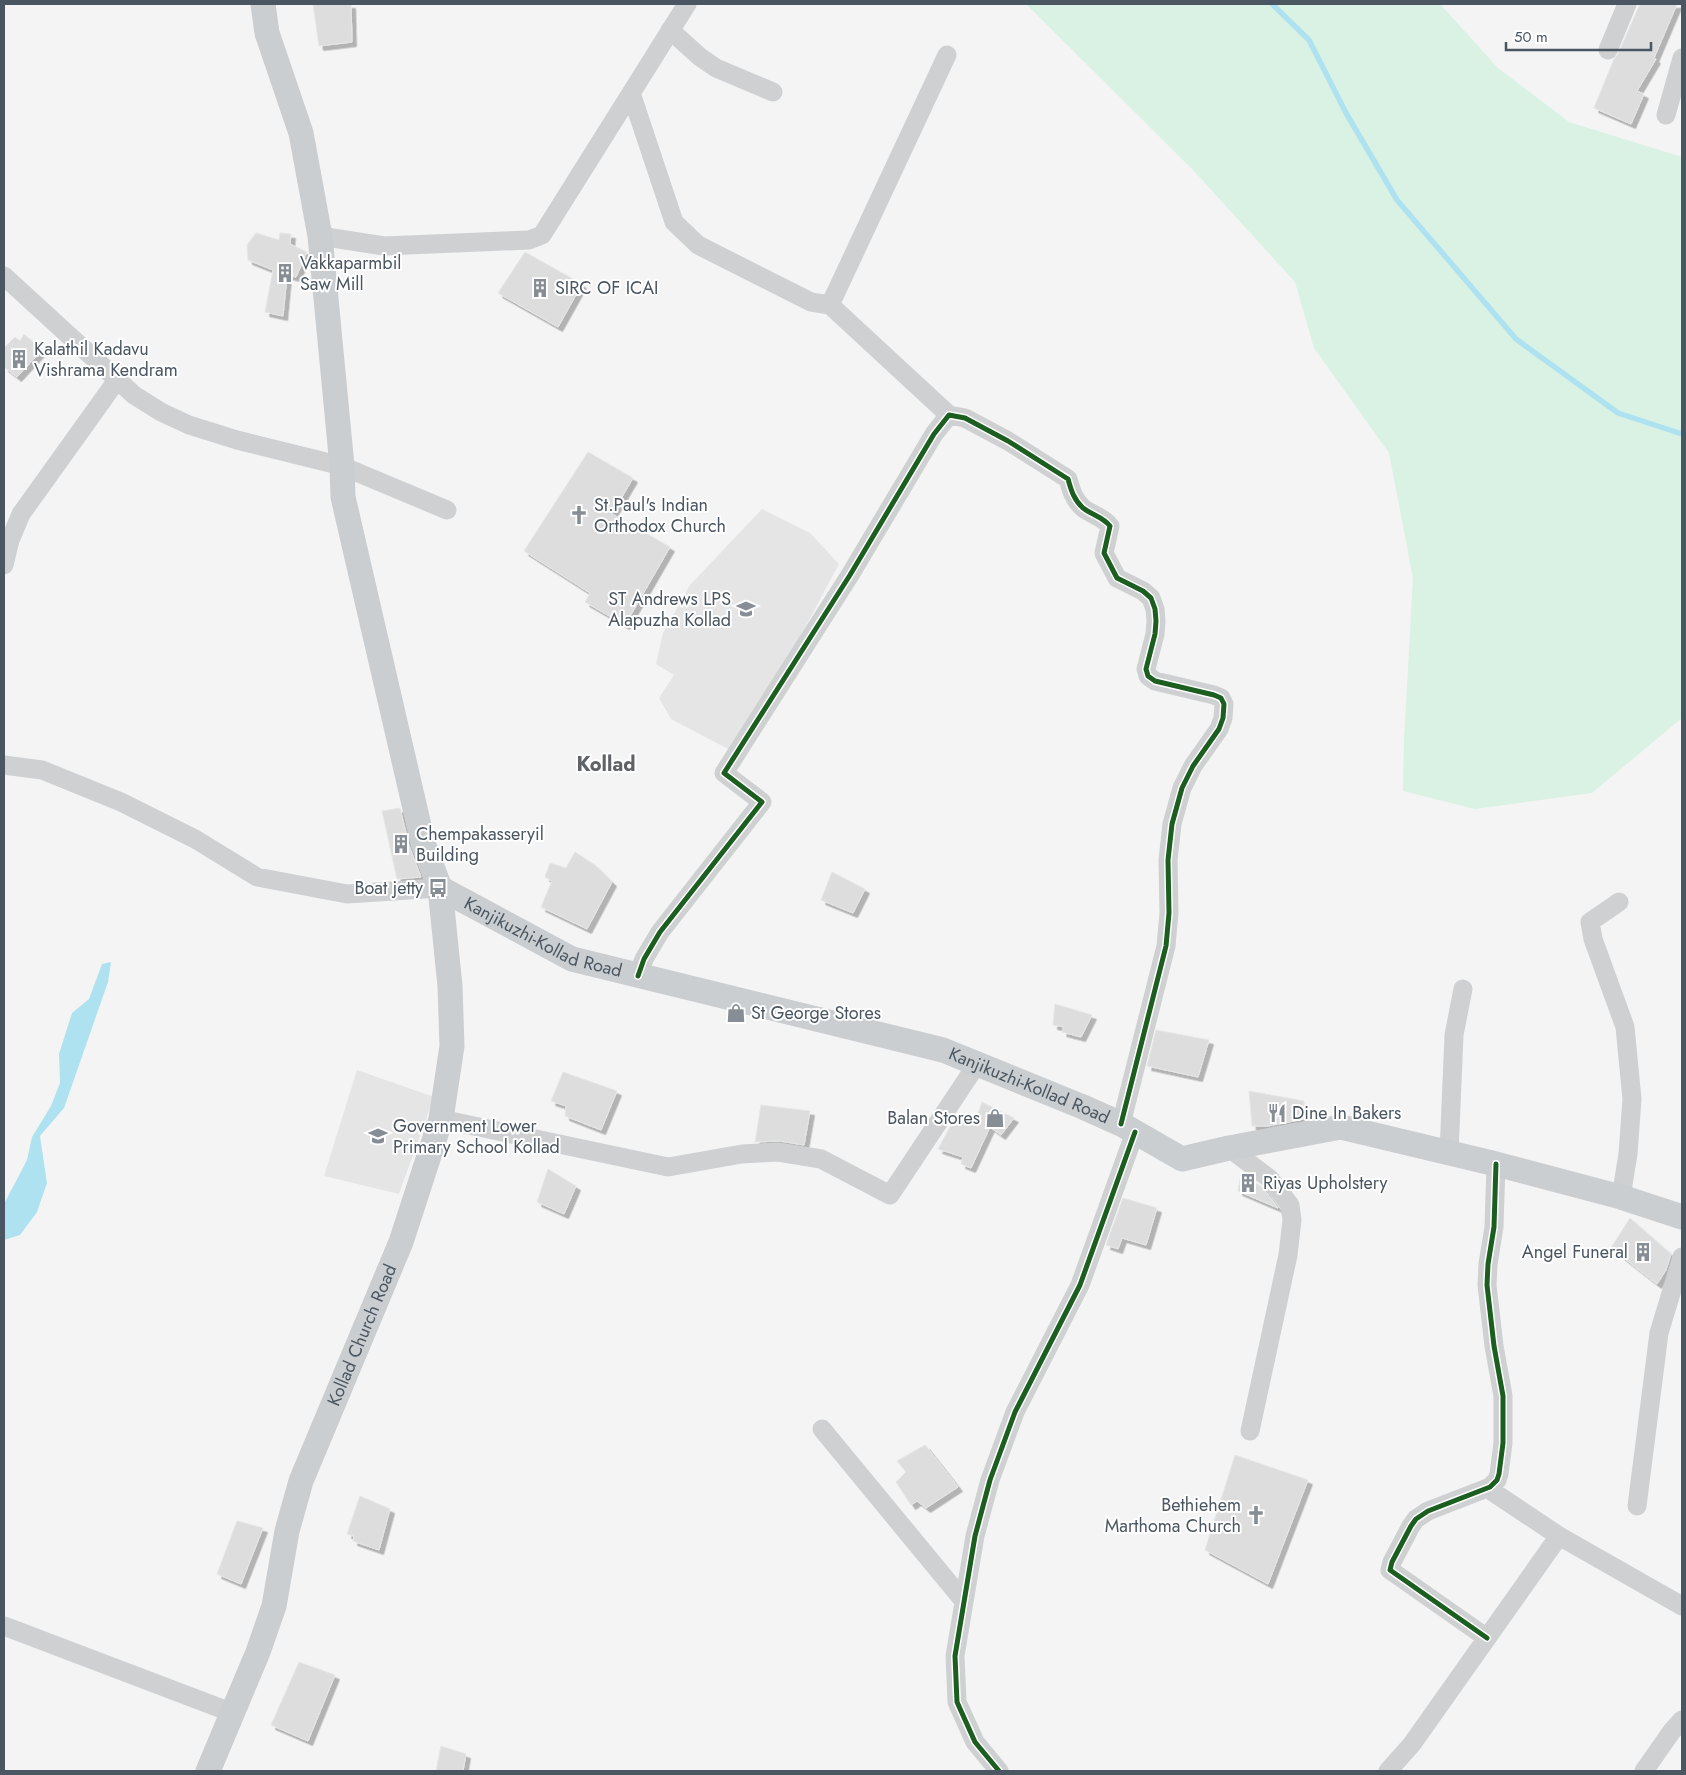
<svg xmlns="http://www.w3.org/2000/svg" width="1686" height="1775" viewBox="0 0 1686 1775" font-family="Jost,sans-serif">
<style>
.education{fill:#e6e5e6}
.green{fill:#d9f2e3}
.water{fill:#aee2f0}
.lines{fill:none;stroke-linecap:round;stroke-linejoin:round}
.stream{stroke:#aee2f0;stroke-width:5.5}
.building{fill:#ddddde;stroke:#e5e6e7;filter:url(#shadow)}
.minor{stroke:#ced0d2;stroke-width:19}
.major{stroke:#caced1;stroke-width:25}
.cycleway-casing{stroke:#fff;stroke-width:8}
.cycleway{stroke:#1b5e20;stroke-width:5}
.labels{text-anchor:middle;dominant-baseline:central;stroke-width:4;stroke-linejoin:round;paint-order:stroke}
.poi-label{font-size:18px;fill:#4a5661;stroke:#fff;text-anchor:start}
.street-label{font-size:18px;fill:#4a5661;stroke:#fff}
.quarter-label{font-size:20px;font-weight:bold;fill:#5f6368;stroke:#fff}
</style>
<defs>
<filter id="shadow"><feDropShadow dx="4.5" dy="4.5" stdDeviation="0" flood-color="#0004"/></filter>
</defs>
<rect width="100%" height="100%" fill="#f4f4f4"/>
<path class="education" d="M762 509 810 533 839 564 793 650 730 750 671 719 659 698 674 675 656 664 663 633 690 585Z
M357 1070 434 1097 399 1194 324 1176Z"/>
<path class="green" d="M1026 4H1440L1498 68 1569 122 1682 157V718L1592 793 1475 809 1403 791 1404 740 1413 578 1389 453 1314 348 1295 282 1194 171Z"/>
<path class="water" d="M111 962 108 982 64 1108 40 1136 47 1183 37 1212 20 1235 4 1240V1204L27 1160 32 1137 51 1106 60 1083 59 1054 72 1013 89 999 102 964Z"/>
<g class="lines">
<path class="stream" d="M1272 4 1309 40 1346 113 1397 200 1516 339 1618 413 1682 434"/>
</g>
<path class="building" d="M313 4H351L352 42 319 46Z
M1640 4H1677L1654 58 1656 59 1637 91 1644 94 1631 124 1594 108 1614 59 1618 54Z
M256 233 279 240 280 233 291 234 290 244 307 252 296 277 287 275 283 316 265 312 273 270 248 260 247 245Z
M525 252 582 284 558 327 498 293Z
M24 334 42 350 17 377 4 367V348L15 337 20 341Z
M588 452 633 478 612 514 670 547 625 625 585 602 590 593 524 551Z
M400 808 409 846 421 877 397 879 382 811Z
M575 852 595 865 612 882 587 929 541 907 552 881 545 877 550 863 566 868Z
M832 872 865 889 853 913 821 900Z
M1055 1004 1092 1015 1081 1037 1062 1032 1064 1027 1053 1025Z
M1156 1030 1209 1040 1198 1077 1147 1066Z
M563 1072 617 1091 601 1130 565 1116 566 1106 551 1101Z
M1249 1091 1304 1101V1119L1268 1126H1252Z
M982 1102 1014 1118 1001 1135 990 1127 971 1168 961 1164 963 1157 938 1149 955 1118 974 1126Z
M761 1105 810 1111 804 1145 780 1141 755 1142Z
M548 1169 576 1186 564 1214 537 1202Z
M1241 1174 1262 1187 1278 1208 1238 1191Z
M1123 1198 1157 1208 1146 1245 1122 1238 1118 1249 1106 1245Z
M1630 1218 1671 1254 1666 1270 1657 1284 1611 1248Z
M925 1445 958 1487 926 1508 917 1501 911 1505 896 1482 906 1472 897 1461Z
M1235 1455 1308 1480 1268 1584 1205 1550Z
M360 1496 390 1509 379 1550 353 1541 354 1536 347 1534Z
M237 1521 263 1528 241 1584 217 1574Z
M299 1662 335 1675 308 1741 271 1725Z
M441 1746 466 1754 463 1771H436Z"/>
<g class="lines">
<path class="minor" d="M670 30 700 57 716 68 773 92
M1608 50 1627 4
M631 93 674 222 698 245 811 302 830 305 949 415
M1666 115 1682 58
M320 236 384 246 529 240 542 235 687 4
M4 276 134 395 161 412 189 425 237 440 342 466 447 510
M830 305 947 55
M4 565 10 540 21 514 117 380
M4 765 42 770 121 802 195 839 257 877 347 894 440 888
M1619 902 1590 922 1593 939 1625 1027 1632 1099 1628 1154 1621 1197
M638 976 644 959 660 932 762 802 724 773 850 575 934 434 949 415 965 418 1008 441 1068 479C1071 490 1074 500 1083 508 1092 515 1103 517 1110 526L1104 553 1117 578 1143 591 1151 598 1155 609 1156 621 1155 634 1146 669 1148 676 1155 681 1214 695 1221 698 1224 704 1223 718 1219 729 1193 766 1182 788 1172 824 1168 860 1169 913 1166 946 1121 1124
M441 1119 668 1167 742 1154 778 1152 821 1159 890 1195 977 1064
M1229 1148 1270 1179 1290 1205 1292 1220 1288 1255 1250 1431
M1449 1153 1454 1035 1463 989
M822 1429 963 1600
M1490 1487 1493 1492 1559 1536 1682 1606
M1637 1506 1659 1333 1682 1257
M4 1626 233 1713
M1487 1638 1390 1570 1392 1562 1411 1526 1416 1519 1428 1511 1490 1487 1497 1480 1499 1474 1503 1443V1396L1494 1346 1487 1285 1488 1264 1494 1227 1496 1164
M999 1771 975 1742 957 1702 955 1656 975 1536 990 1480 1015 1412 1080 1285 1135 1132
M1388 1771 1412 1744 1559 1536
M1644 1771 1672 1731 1682 1720"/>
<g class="major">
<path id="s1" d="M440 888 572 959 943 1050 1083 1107 1121 1124 1182 1159 1229 1148 1341 1127 1496 1164 1621 1197 1682 1217"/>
<path id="s2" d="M208 1771 258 1652 274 1606 287 1531 301 1481 401 1242 441 1119 452 1046 450 986 440 888 423 843 343 497 342 466 320 236 301 133 267 33 263 4"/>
</g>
<g class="cycleway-casing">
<path id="cycleway" d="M638 976 644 959 660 932 762 802 724 773 850 575 934 434 949 415 965 418 1008 441 1068 479C1071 490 1074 500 1083 508 1092 515 1103 517 1110 526L1104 553 1117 578 1143 591 1151 598 1155 609 1156 621 1155 634 1146 669 1148 676 1155 681 1214 695 1221 698 1224 704 1223 718 1219 729 1193 766 1182 788 1172 824 1168 860 1169 913 1166 946 1121 1124
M1487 1638 1390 1570 1392 1562 1411 1526 1416 1519 1428 1511 1490 1487 1497 1480 1499 1474 1503 1443V1396L1494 1346 1487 1285 1488 1264 1494 1227 1496 1164
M999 1771 975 1742 957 1702 955 1656 975 1536 990 1480 1015 1412 1080 1285 1135 1132"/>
</g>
<use href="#cycleway" class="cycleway"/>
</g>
<defs>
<g id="building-bare" transform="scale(1.5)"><path d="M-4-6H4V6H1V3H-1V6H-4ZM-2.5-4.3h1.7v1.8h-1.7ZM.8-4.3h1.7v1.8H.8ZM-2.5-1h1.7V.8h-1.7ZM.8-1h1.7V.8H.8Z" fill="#868d94" stroke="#fff" stroke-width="2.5" paint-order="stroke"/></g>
<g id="church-bare" transform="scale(1.5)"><path d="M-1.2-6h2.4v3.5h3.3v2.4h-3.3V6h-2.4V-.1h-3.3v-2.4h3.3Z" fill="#868d94" stroke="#fff" stroke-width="2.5" paint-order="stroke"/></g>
<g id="school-bare" transform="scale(1.5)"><path d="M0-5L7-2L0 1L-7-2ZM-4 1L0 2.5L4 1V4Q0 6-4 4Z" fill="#868d94" stroke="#fff" stroke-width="2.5" paint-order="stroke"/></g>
<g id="bus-bare" transform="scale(1.5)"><path d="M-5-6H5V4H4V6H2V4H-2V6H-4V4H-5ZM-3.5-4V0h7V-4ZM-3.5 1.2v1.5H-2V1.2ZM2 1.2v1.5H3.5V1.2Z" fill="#868d94" stroke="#fff" stroke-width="2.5" paint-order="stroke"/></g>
<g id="shop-bare" transform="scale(1.5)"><path d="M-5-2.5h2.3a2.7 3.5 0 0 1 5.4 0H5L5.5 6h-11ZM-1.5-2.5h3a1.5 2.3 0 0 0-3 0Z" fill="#868d94" stroke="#fff" stroke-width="2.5" paint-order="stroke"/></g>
<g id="restaurant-bare" transform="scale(1.5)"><path d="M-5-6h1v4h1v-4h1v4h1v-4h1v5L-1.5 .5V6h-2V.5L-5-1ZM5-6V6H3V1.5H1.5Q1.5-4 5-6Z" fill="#868d94" stroke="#fff" stroke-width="2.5" paint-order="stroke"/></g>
</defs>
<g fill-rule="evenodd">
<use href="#building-bare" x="285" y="273"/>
<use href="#building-bare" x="540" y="288"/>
<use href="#building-bare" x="19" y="359"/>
<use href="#church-bare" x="579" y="515"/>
<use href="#school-bare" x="746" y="609"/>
<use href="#building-bare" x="401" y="844"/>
<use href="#bus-bare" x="438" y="888"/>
<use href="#shop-bare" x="736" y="1013"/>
<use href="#restaurant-bare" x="1277" y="1113"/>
<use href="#shop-bare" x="995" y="1118"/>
<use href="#school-bare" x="378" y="1136"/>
<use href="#building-bare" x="1248" y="1183"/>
<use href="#building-bare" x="1643" y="1252"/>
<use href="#church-bare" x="1256" y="1515"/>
</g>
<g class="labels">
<g class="poi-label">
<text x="300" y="263">Vakkaparmbil<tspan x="300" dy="21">Saw Mill</tspan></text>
<text x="555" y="288">SIRC OF ICAI</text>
<text x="34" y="349">Kalathil Kadavu<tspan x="34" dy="21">Vishrama Kendram</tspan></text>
<text x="594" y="505">St.Paul's Indian<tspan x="594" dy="21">Orthodox Church</tspan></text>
<text x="731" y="599" text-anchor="end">ST Andrews LPS<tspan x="731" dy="21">Alapuzha Kollad</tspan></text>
<text x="416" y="834">Chempakasseryil<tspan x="416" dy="21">Building</tspan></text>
<text x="423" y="888" text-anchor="end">Boat jetty</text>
<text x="751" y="1013">St George Stores</text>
<text x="1292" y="1113">Dine In Bakers</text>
<text x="980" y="1118" text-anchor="end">Balan Stores</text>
<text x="393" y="1126">Government Lower<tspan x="393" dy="21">Primary School Kollad</tspan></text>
<text x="1263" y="1183">Riyas Upholstery</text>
<text x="1628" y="1252" text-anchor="end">Angel Funeral</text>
<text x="1241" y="1505" text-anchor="end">Bethiehem<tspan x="1241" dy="21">Marthoma Church</tspan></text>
</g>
<g class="street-label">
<text stroke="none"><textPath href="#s1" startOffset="115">Kanjikuzhi-Kollad Road</textPath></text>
<text stroke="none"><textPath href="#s1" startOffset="625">Kanjikuzhi-Kollad Road</textPath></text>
<text stroke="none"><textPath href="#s2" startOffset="464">Kollad Church Road</textPath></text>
</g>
<g class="quarter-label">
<text x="606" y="764">Kollad</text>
</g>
</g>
<rect width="1686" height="1775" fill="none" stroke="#4a5661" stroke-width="10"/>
<path d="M1506 42v8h145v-8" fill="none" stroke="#4a5661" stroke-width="2.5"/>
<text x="1514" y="42" font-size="15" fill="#4a5661" stroke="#ffffff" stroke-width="4" paint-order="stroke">50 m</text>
</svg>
